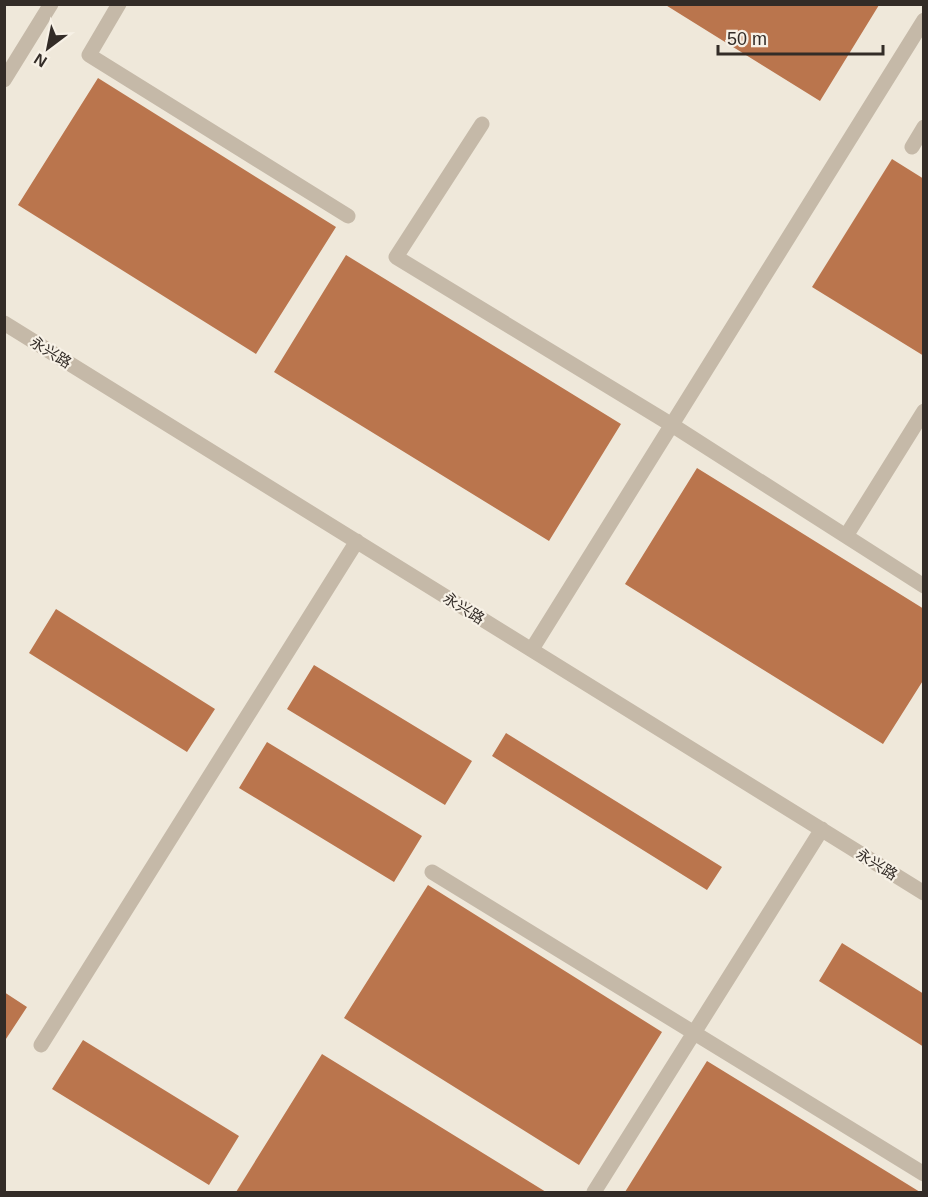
<svg xmlns="http://www.w3.org/2000/svg" width="928" height="1197" viewBox="0 0 928 1197" font-family="Helvetica,'Noto Sans SC',sans-serif">
<style>
.building{fill:#ba754d}
.lines{fill:none;stroke-linecap:round;stroke-linejoin:round}
.minor{stroke:#c5b9a8;stroke-width:15}
.labels{text-anchor:middle;dominant-baseline:central;stroke-width:4.5;stroke-linejoin:round;paint-order:stroke}
.street-label{font-size:15px;fill:#332c27;stroke:#f7f1e6}
</style>
<rect width="100%" height="100%" fill="#efe8da"/>
<path class="building" d="M664 4H878L879 5 820 101Z
M98 78 336 227 256 354 18 205Z
M892 159 924 179V356L812 287Z
M346 255 621 424 549 541 274 372Z
M697 468 924 609V679L883 744 625 584Z
M56 609 215 709 187 752 29 653Z
M314 665 472 761 445 805 287 709Z
M506 733 722 867 707 890 492 756Z
M267 742 422 836 394 882 239 788Z
M428 885 662 1032 579 1165 344 1018Z
M842 943 924 994V1047L819 981Z
M4 992 27 1007 4 1042Z
M83 1040 239 1136 209 1185 52 1089Z
M322 1054 546 1192H236Z
M707 1061 920 1192H625Z"/>
<g class="lines">
<path class="minor" d="M119 4 89 55 348 216
M4 80 51 4
M482 124 396 257 672 425 924 586
M912 147 924 127
M4 323 924 893
M846 536 924 411
M532 649 924 20
M432 872 924 1174
M41 1045 357 541
M594 1192 822 829"/>
</g>
<g class="labels">
<g class="street-label">
<text transform="translate(51 352) rotate(32)">永兴路</text>
<text transform="translate(464 608) rotate(32)">永兴路</text>
<text transform="translate(877 864) rotate(32)">永兴路</text>
</g>
</g>
<rect width="928" height="1197" fill="none" stroke="#332c27" stroke-width="12"/>
<g transform="translate(48 48) rotate(212)" stroke="#f7f1e6" stroke-width="4.5" paint-order="stroke">
<path d="M0-4.5L10 22L0 15L-10 22Z" fill="#332c27"/>
<text y="-9" font-size="16" font-weight="bold" text-anchor="middle" fill="#332c27">N</text>
</g>
<path d="M718 45v9h165v-9" fill="none" stroke="#332c27" stroke-width="3"/>
<text x="727" y="45" font-size="18" fill="#332c27" stroke="#f7f1e6" stroke-width="4.5" paint-order="stroke">50 m</text>
</svg>
